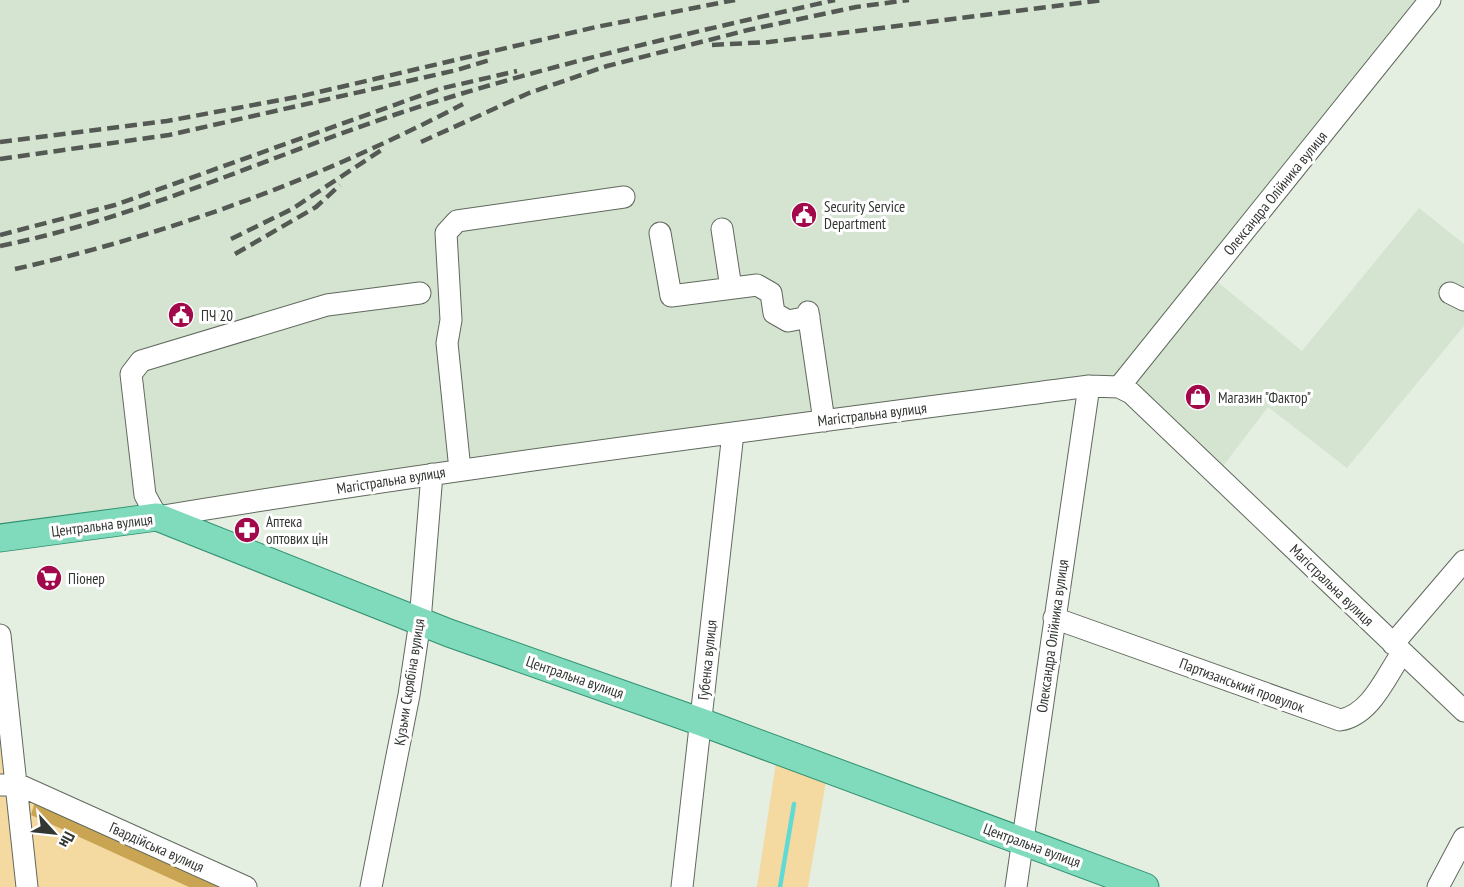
<svg xmlns="http://www.w3.org/2000/svg" width="1464" height="887" viewBox="0 0 1464 887" font-family="'PT Sans Narrow',sans-serif">
<style>
.built{fill:#d5e3d1}
.green{fill:#f4d9a1}
.forest{fill:#c9a453}
.lines{fill:none;stroke-linecap:round;stroke-linejoin:round}
.stream{stroke:#60dad5;stroke-width:4.5}
.minor-casing{stroke:#60695d;stroke-width:23}
.major-casing{stroke:#2e916f;stroke-width:29}
.minor{stroke:#fff;stroke-width:21}
.major{stroke:#80dabc;stroke-width:27}
.rail{stroke:#545953;stroke-width:4.5;stroke-dasharray:12 6;stroke-linecap:butt}
.labels{text-anchor:middle;dominant-baseline:central;stroke-width:6;stroke-linejoin:round;paint-order:stroke}
.street-label{font-size:15px;fill:#333732;stroke:#fff}
.poi-label{font-size:15px;fill:#333732;stroke:#fff;text-anchor:start}
</style>
<rect width="100%" height="100%" fill="#e4eee1"/>
<path class="built" d="M0 0H1430L1209 275 1302 351 1419 208 1464 244V326L1347 468 1268 407 1217 474 1119 387 0 533Z"/>
<path class="green" d="M0 635 17 784 246 887H0Z
M777 756 827 775 808 887H757Z"/>
<path class="forest" d="M36 798 229 887H189L31 815Z"/>
<g class="lines">
<path class="stream" d="M780 887 794 804"/>
<g class="minor-casing">
<path id="minor" d="M722 229 731 288
M660 233 671 296 757 285 771 293 774 313 788 321 809 317
M420 293 327 305 141 361 131 374 145 495 157 517C466 466 778 427 1089 386L1119 387 1131 393 1464 711
M1450 293 1464 300
M808 312 824 421
M1119 387 1430 0
M460 470 447 343 451 320 446 233 457 221 624 197
M1054 618 1340 720C1371 715 1386 676 1402 653
M0 635 27 887
M1393 644 1464 561
M0 785 17 784 246 887
M371 887 409 695 420 621 432 474
M682 887 733 433
M1016 887 1089 386
M1438 887 1464 838"/>
</g>
<g class="major-casing">
<path id="major" d="M0 538 157 517 449 633 701 722 1145 887"/>
</g>
<use href="#minor" class="minor"/>
<use href="#major" class="major"/>
<path class="rail" d="M712 45 769 42 1103 0
M0 142 167 121 302 96 596 27 735 0
M421 142 529 93 607 66 748 30 856 7 909 0
M0 159 169 135 457 70 493 59
M0 235 115 205 439 89 517 71
M231 239 292 209 383 149
M0 246C138 218 267 157 400 113 543 66 689 33 835 0
M235 254 316 207 340 185
M15 269C170 234 322 178 463 104"/>
</g>
<defs>
<g id="civic-disc" transform="scale(1.35)"><circle r="9.5" fill="#a1094a" stroke="#fff"/><path d="M-.6-6.5H3V-4.5H.6V-3L4-1V1h2V6H-6V1h2V-1L-.6-3ZM-1.2 2.5V6h2.4V2.5Z" fill="#fff"/></g>
<g id="shop-disc" transform="scale(1.35)"><circle r="9.5" fill="#a1094a" stroke="#fff"/><path d="M-5-2.5h2.3a2.7 3.5 0 0 1 5.4 0H5L5.5 6h-11ZM-1.5-2.5h3a1.5 2.3 0 0 0-3 0Z" fill="#fff"/></g>
<g id="pharmacy-disc" transform="scale(1.35)"><circle r="9.5" fill="#a1094a" stroke="#fff"/><path d="M-2-6h4v4h4v4h-4v4h-4v-4h-4v-4h4Z" fill="#fff"/></g>
<g id="supermarket-disc" transform="scale(1.35)"><circle r="9.5" fill="#a1094a" stroke="#fff"/><path d="M-6-5.5h2.5l.6 2H6L4.5 2H-2.5L-4.4-4H-6ZM-1.5 3.2a1.3 1.3 0 1 0 .1 0ZM3 3.2a1.3 1.3 0 1 0 .1 0Z" fill="#fff"/></g>
</defs>
<g fill-rule="evenodd">
<use href="#civic-disc" x="804" y="215"/>
<use href="#civic-disc" x="181" y="315"/>
<use href="#shop-disc" x="1198" y="397"/>
<use href="#pharmacy-disc" x="247" y="530"/>
<use href="#supermarket-disc" x="49" y="578"/>
</g>
<g class="labels">
<g class="street-label">
<text transform="translate(1275 193) rotate(-51)">Олександра Олійника вулиця</text>
<text transform="translate(872 414) rotate(-7)">Магістральна вулиця</text>
<text transform="translate(391 480) rotate(-9)">Магістральна вулиця</text>
<text transform="translate(102 525) rotate(-7)">Центральна вулиця</text>
<text transform="translate(1332 585) rotate(44)">Магістральна вулиця</text>
<text transform="translate(1052 636) rotate(-82)">Олександра Олійника вулиця</text>
<text transform="translate(707 660) rotate(-84)">Губенка вулиця</text>
<text transform="translate(575 677) rotate(19)">Центральна вулиця</text>
<text transform="translate(409 682) rotate(-81)">Кузьми Скрябіна вулиця</text>
<text transform="translate(1242 685) rotate(20)">Партизанський провулок</text>
<text transform="translate(1032 845) rotate(20)">Центральна вулиця</text>
<text transform="translate(157 847) rotate(24)">Гвардійська вулиця</text>
</g>
<g class="poi-label">
<text x="824" y="206">Security Service<tspan x="824" dy="17">Department</tspan></text>
<text x="201" y="315">ПЧ 20</text>
<text x="1218" y="397">Магазин "Фактор"</text>
<text x="266" y="521">Аптека<tspan x="266" dy="17">оптових цін</tspan></text>
<text x="68" y="578">Піонер</text>
</g>
</g>
<g transform="translate(54 833) rotate(117)" stroke="#ffffff" stroke-width="4.5" paint-order="stroke">
<path d="M0-4.5L10 22L0 15L-10 22Z" fill="#333732"/>
<text y="-9" font-size="16" font-weight="bold" text-anchor="middle" fill="#333732">Пн</text>
</g>
</svg>
